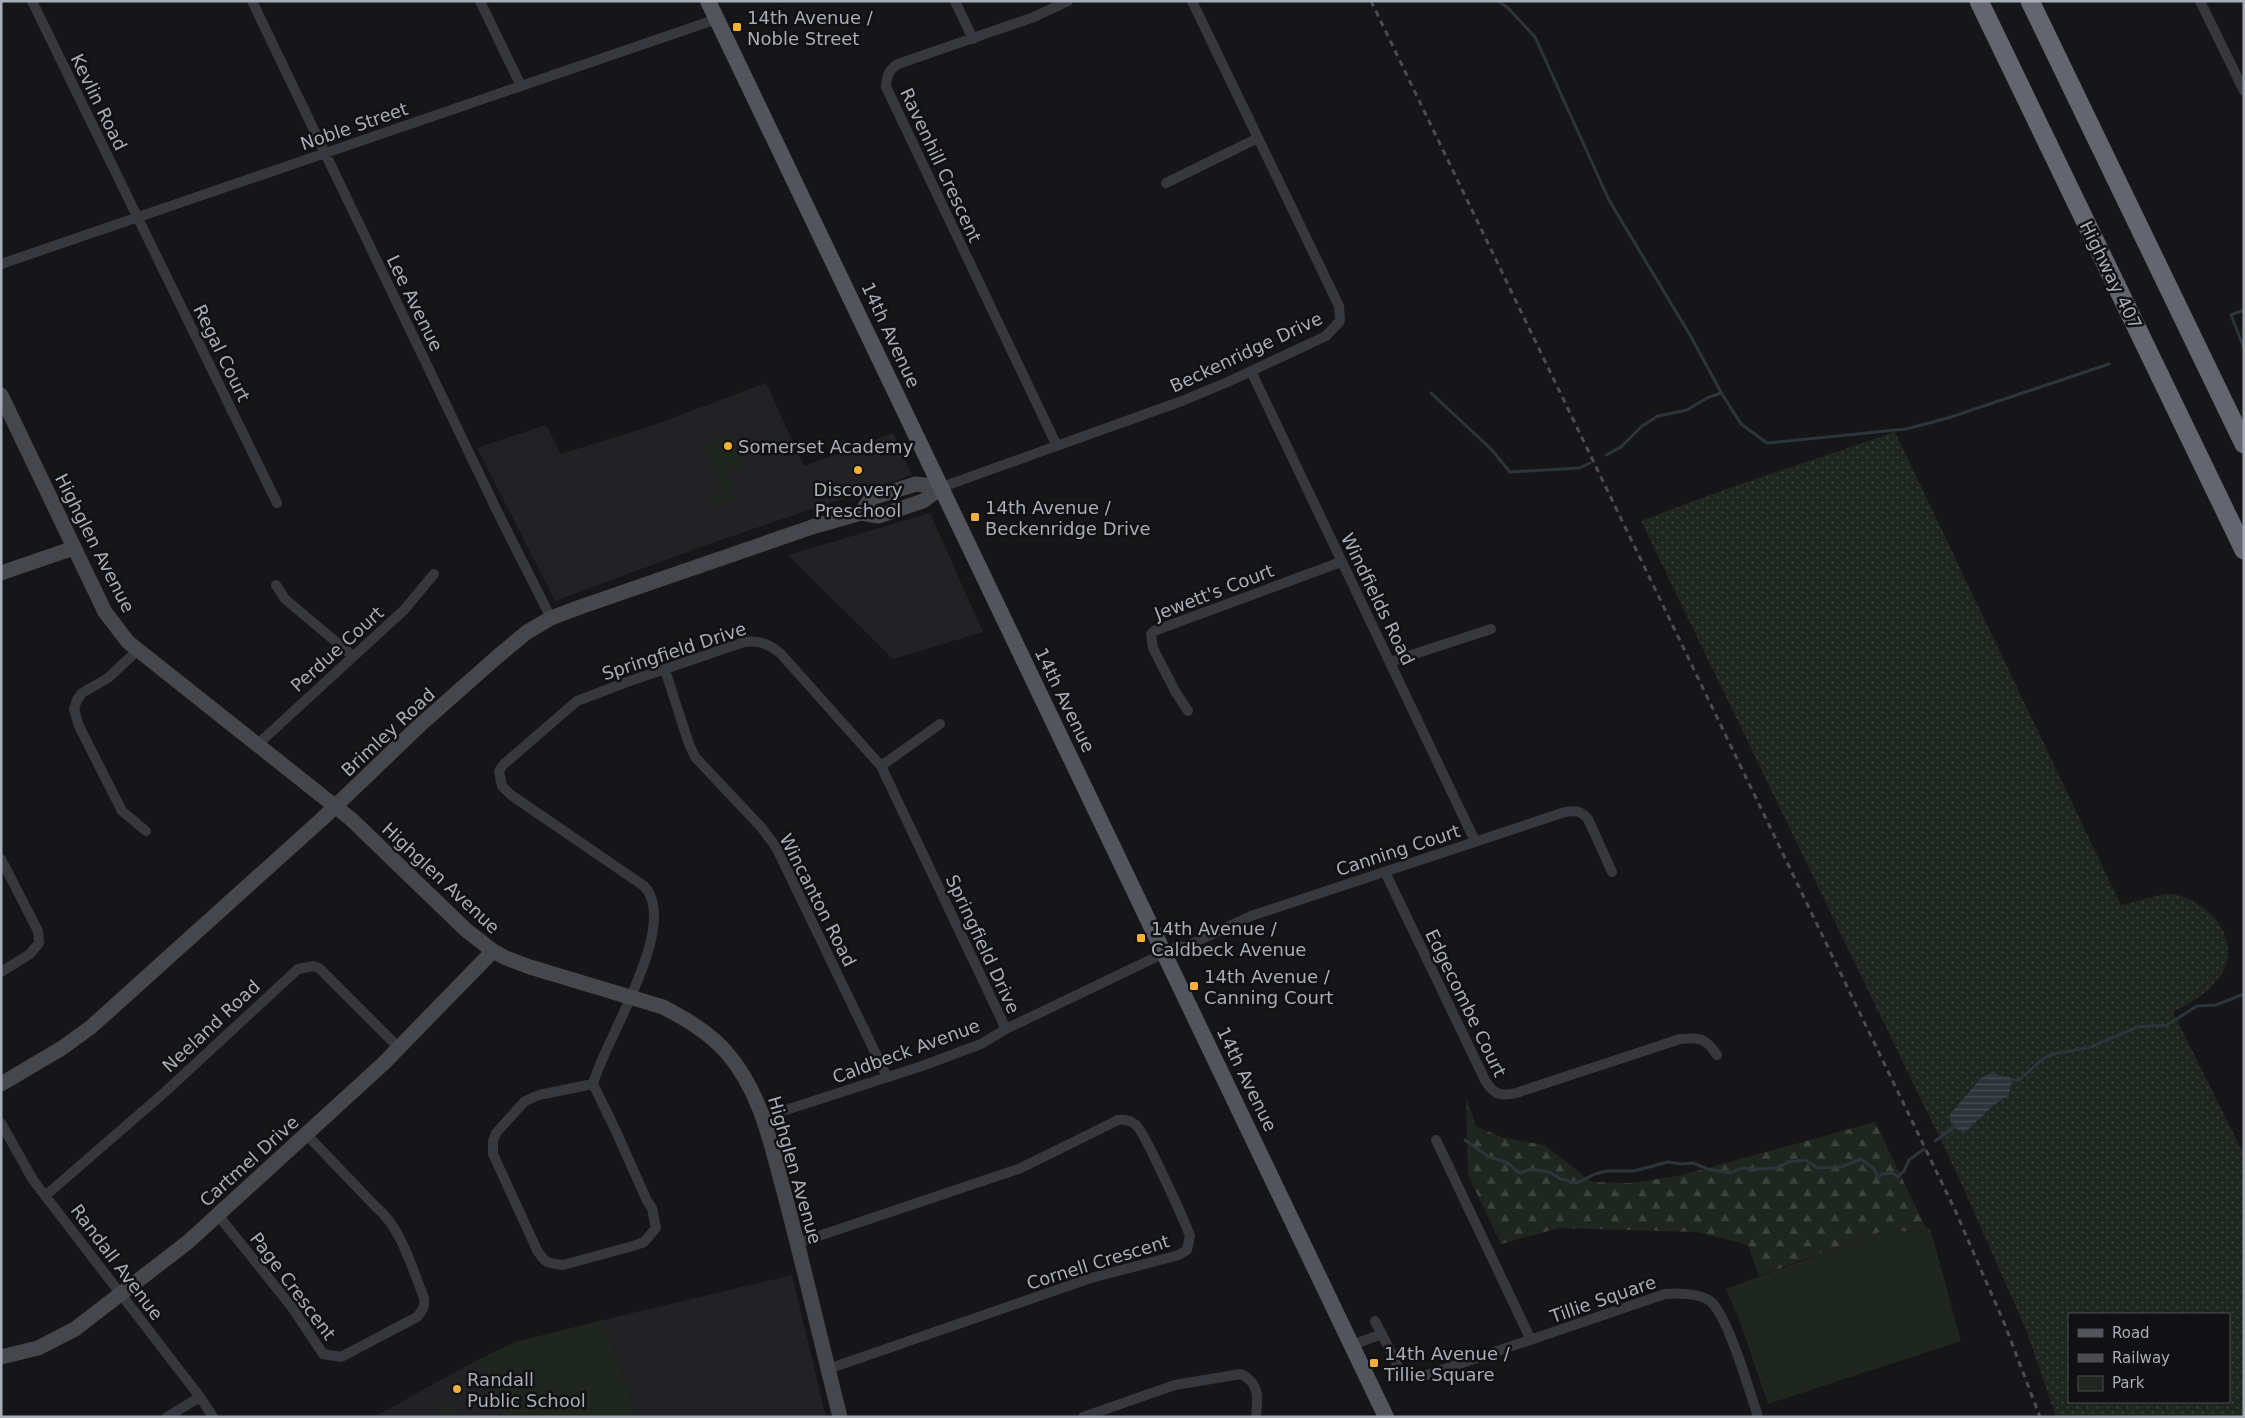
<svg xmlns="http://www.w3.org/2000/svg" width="2245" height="1418" viewBox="0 0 2245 1418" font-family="'DejaVu Sans',sans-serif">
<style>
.built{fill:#222225}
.grass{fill:url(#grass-dots);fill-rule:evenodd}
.forest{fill:url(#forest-firs)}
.park{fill:#1e261f}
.water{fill:url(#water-rules)}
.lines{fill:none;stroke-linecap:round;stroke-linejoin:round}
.stream{stroke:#2c353c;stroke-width:3}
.street{stroke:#37383d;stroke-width:10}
.secondary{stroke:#45474d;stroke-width:15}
.primary{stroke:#53555c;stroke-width:16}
.highway{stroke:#63666e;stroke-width:19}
.rail{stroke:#4a4c52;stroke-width:3;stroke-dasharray:6 5;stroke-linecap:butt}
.poi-dot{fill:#f2b134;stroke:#111113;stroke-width:2}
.labels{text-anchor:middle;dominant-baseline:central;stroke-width:5;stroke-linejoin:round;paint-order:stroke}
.poi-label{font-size:18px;fill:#a8adb8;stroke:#111113;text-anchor:start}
.street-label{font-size:18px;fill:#a8adb8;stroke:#111113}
</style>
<defs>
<pattern id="grass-dots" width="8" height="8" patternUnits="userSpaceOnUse" patternTransform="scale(1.25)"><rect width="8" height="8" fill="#1e261f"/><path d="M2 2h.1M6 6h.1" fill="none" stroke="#3c433d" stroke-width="1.8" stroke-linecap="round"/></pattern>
<pattern id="forest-firs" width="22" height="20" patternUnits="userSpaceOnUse" patternTransform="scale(1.25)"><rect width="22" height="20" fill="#1e261f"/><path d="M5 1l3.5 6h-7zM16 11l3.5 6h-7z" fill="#3c433d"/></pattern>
<pattern id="water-rules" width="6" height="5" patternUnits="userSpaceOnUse" patternTransform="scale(1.25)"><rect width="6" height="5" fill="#2c353c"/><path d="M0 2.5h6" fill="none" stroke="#485056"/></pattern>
</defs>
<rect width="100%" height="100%" fill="#161618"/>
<path class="built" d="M766 383 804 466 893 433 912 475 709 544 555 601 477 448 546 425 561 454 651 426Z
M930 513 983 632 893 659 788 555Z
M792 1275 826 1417H638L603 1320Z
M477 1360 501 1417H374Z"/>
<path class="grass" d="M1895 432 2121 905C2132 903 2164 892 2173 894 2211 902 2245 941 2219 978 2207 994 2190 1003 2173 1012L2244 1155V1417H2056L2027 1332 1959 1178 1641 521 1726 489ZM2069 1314H2229V1402H2069Z"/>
<path class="forest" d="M1466 1097 1476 1126 1501 1137 1544 1145 1592 1182 1632 1183 1682 1175 1875 1122 1925 1226 1931 1231 1880 1232 1759 1276 1748 1245 1697 1232 1559 1228 1501 1244 1468 1175Z"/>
<path class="park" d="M729 433 734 447 737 446 744 467 728 472 737 500 733 501 729 490 722 492 703 446 714 442 713 438Z
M718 492 730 495 731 500 714 507 711 502 712 496Z
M1931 1231 1961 1341 1768 1404 1740 1322 1726 1289 1880 1232Z
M603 1320 638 1417H501L477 1360 515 1342Z
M451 1402 458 1417H443L438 1408Z"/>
<path class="water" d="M1993 1072 2001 1076 2010 1077 2012 1080 2009 1095 1995 1104 1964 1133C1956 1129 1949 1125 1950 1114L1981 1078Z"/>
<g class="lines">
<path class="stream" d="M1498 1 1508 8 1535 37 1609 200 1690 335 1722 394 1741 424 1767 443 1906 429 1948 418 2109 364
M2244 310 2231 315 2244 348
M1431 393 1491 449 1510 472 1579 468 1590 463
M1606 455 1621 447 1642 426 1658 416 1687 410 1707 398 1721 393
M2012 1080H2019L2044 1058 2054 1054 2091 1047 2137 1027 2167 1025 2197 1006 2216 1005 2244 994
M1465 1140 1489 1157 1506 1162 1520 1173 1531 1169 1549 1172 1561 1179 1577 1183 1595 1174 1607 1171H1634L1668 1162 1682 1164 1693 1163 1708 1169 1730 1173 1741 1168 1757 1169 1778 1168 1788 1162 1805 1160 1818 1168 1841 1167 1861 1159 1874 1169 1878 1178 1882 1174 1893 1173 1897 1177 1904 1171 1909 1160 1924 1149
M1935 1141 1954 1127"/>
<path class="street" d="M32 1 277 503
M252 1 499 515 551 618
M480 1 521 86
M955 1 973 39
M2200 1 2244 91
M1166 183 1258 138
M1 264 717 19
M1251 371 1475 841
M1057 446 886 87C887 76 888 70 898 64L1034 17 1068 1
M942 487 1182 401 1230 381 1326 336 1340 321 1339 306 1192 1
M276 585 285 599 353 656
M138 650 108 678 82 693 77 700 74 709 79 726 122 811 146 831
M1390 662 1491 629
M665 670 689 744 695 757 761 827 776 847 887 1077
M1188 711 1175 691 1153 648 1151 634 1154 631 1341 562
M258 744 404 610 434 574
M881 766 940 724
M1 859 38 931 39 943 30 954 1 972
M1385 872 1485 1080C1493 1094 1501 1097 1516 1093L1680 1039C1699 1037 1706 1038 1717 1055
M593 1084 539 1095 525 1101 496 1133 493 1141V1154L537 1250C546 1264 547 1263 563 1265L633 1246 644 1242 656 1228 652 1208 647 1201 616 1131 593 1084C605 1039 681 925 644 886L511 795 502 786 499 771 503 765 577 701 627 682 744 642C760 640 769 644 781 654L881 766 1006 1029
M764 1117 922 1066 981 1044 1006 1029 1179 946 1185 947 1251 916 1565 812C1576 810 1581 811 1588 819L1612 872
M1 1123 33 1180 200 1397 213 1417
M1436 1140 1531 1340
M45 1196 165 1092 298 969 313 966 319 968 399 1048
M218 1215 291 1306 323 1354 341 1357 417 1317C423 1310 425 1306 424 1298 413 1270 400 1226 377 1208L306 1134
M798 1243 1021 1168 1118 1120C1125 1119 1130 1120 1136 1125 1144 1131 1185 1222 1190 1236L1187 1250 1179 1255 1091 1278 828 1369
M1375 1321 1401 1372 1412 1378 1421 1377 1665 1294C1677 1293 1700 1293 1710 1301 1728 1315 1750 1393 1758 1417
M1352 1345 1382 1334
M167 1417 200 1397
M1083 1417 1175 1385 1241 1374C1260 1383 1258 1399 1256 1417"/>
<path class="secondary" d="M1 395 105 612 128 642 351 819 466 930 493 951 506 958 530 967 663 1007C686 1019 710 1033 727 1053 761 1092 771 1144 784 1192 804 1267 821 1342 840 1417
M861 513 871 498 916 484 942 487
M1 573 74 548
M1 1084 62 1048 91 1027 322 819 420 725 497 657 527 632 551 618 583 606 812 527 861 513 879 516 923 501 942 487
M1 1357 38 1348 75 1329 188 1242 384 1063 493 951"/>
<path class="primary" d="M708 1 1386 1417"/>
<path class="highway" d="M1979 1 2244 550
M2030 1 2244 444"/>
<path class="rail" d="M1371 1 1955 1210 2005 1325 2040 1417"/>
</g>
<g class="poi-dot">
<rect x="732" y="22" width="10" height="10" rx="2.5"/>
<circle cx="728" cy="446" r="5"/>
<circle cx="858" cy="470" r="5"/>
<rect x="970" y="512" width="10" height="10" rx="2.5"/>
<rect x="1136" y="933" width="10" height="10" rx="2.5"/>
<rect x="1189" y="981" width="10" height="10" rx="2.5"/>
<rect x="1369" y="1358" width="10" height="10" rx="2.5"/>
<circle cx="457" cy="1389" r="5"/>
</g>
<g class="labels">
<g class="poi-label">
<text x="747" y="17">14th Avenue /<tspan x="747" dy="21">Noble Street</tspan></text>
<text x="738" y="446">Somerset Academy</text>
<text x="858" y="489" text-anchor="middle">Discovery<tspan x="858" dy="21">Preschool</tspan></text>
<text x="985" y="507">14th Avenue /<tspan x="985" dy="21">Beckenridge Drive</tspan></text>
<text x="1151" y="928">14th Avenue /<tspan x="1151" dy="21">Caldbeck Avenue</tspan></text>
<text x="1204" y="976">14th Avenue /<tspan x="1204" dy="21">Canning Court</tspan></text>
<text x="1384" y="1353">14th Avenue /<tspan x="1384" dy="21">Tillie Square</tspan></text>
<text x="467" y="1379">Randall<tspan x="467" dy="21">Public School</tspan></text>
</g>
<g class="street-label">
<text transform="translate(99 102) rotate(64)">Kevlin Road</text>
<text transform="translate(354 126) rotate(-19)">Noble Street</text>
<text transform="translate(941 165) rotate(65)">Ravenhill Crescent</text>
<text transform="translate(2111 275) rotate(64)">Highway 407</text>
<text transform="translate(415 303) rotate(64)">Lee Avenue</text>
<text transform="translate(891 335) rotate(65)">14th Avenue</text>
<text transform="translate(1246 352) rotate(-25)">Beckenridge Drive</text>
<text transform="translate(222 353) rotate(64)">Regal Court</text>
<text transform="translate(95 543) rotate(63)">Highglen Avenue</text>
<text transform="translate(1214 592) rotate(-21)">Jewett's Court</text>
<text transform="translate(1378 599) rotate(64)">Windfields Road</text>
<text transform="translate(337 649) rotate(-42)">Perdue Court</text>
<text transform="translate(674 651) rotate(-18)">Springfield Drive</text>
<text transform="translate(1065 700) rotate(64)">14th Avenue</text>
<text transform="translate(388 732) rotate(-43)">Brimley Road</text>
<text transform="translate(1398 850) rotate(-18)">Canning Court</text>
<text transform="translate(441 878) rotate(43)">Highglen Avenue</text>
<text transform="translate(818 900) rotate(63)">Wincanton Road</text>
<text transform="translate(983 944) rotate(65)">Springfield Drive</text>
<text transform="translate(1466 1003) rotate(64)">Edgecombe Court</text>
<text transform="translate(211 1026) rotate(-43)">Neeland Road</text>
<text transform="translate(906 1051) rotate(-20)">Caldbeck Avenue</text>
<text transform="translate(1247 1079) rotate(64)">14th Avenue</text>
<text transform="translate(249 1161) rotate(-42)">Cartmel Drive</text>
<text transform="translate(795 1170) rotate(74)">Highglen Avenue</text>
<text transform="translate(117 1262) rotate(53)">Randall Avenue</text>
<text transform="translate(1098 1262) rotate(-17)">Cornell Crescent</text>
<text transform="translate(293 1286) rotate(53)">Page Crescent</text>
<text transform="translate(1603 1299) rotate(-19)">Tillie Square</text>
</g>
</g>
<rect width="2245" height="1418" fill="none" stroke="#a8adb8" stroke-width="5"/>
<rect x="2068" y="1313" width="162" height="90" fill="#111113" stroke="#4d4f55"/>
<rect x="2078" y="1329" width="25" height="8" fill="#53555c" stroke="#4d4f55"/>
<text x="2112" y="1338" font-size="15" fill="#a8adb8">Road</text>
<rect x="2078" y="1354" width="25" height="8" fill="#4a4c52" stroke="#4d4f55"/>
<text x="2112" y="1363" font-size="15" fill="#a8adb8">Railway</text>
<rect x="2078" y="1376" width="25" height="15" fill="#1e261f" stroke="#4d4f55"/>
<text x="2112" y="1388" font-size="15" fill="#a8adb8">Park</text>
</svg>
